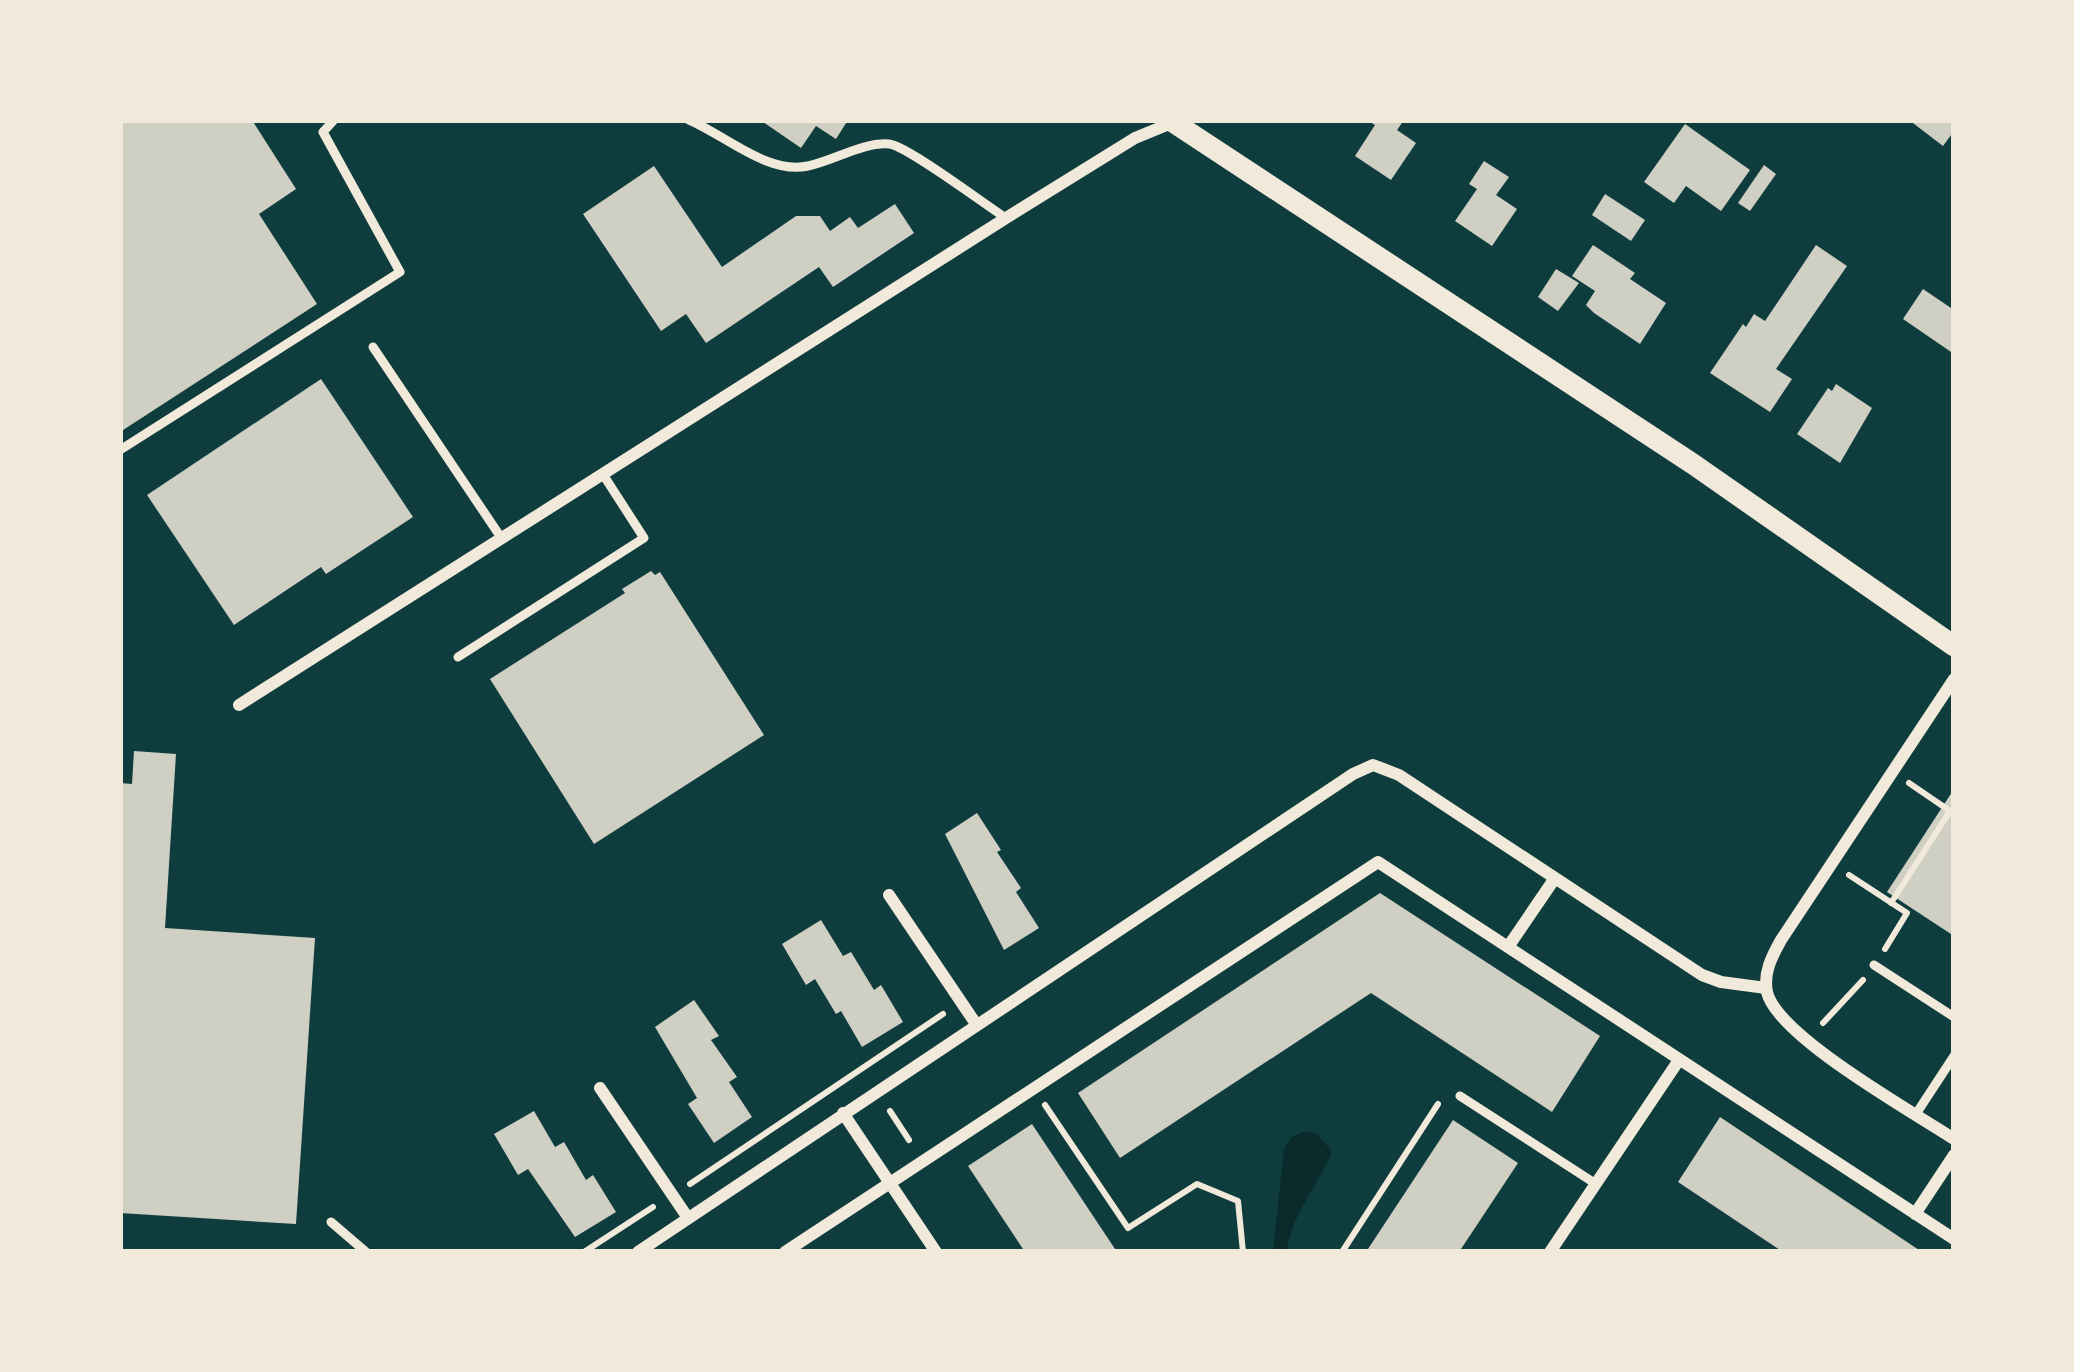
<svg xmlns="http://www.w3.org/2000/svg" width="2074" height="1372" viewBox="0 0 2074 1372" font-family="Spectral,serif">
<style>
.water{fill:#0a2a2b}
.building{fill:#cfcfc3}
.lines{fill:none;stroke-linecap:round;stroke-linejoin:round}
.path{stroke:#f1e9da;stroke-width:6}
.service{stroke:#f1e9da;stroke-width:9}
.minor{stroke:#f1e9da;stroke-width:12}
.tertiary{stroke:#f1e9da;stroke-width:21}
</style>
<rect width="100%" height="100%" fill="#0f3d3e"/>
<path class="water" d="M1304 1131 1316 1133 1332 1151C1319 1186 1291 1213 1287 1252H1273L1284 1148 1292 1137Z"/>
<path class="building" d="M120 120H252L296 189 259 214 317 304 120 432Z
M760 120H848L836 139 816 126 801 148Z
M1367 120H1404L1397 130 1416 143 1391 180 1355 156 1375 125Z
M1909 120H1954V131L1943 146Z
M1685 124 1750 170 1721 211 1686 186 1674 203 1644 182Z
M1484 161 1509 177 1496 195 1517 209 1492 246 1455 221 1477 189 1469 184Z
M1764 165 1776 174 1750 211 1738 203Z
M654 166 722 267 796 216H820L830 231 850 217 858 228 895 204 914 233 833 287 819 267 706 343 686 314 661 331 583 214Z
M1605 194 1645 220 1631 241 1592 215Z
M1593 245 1635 273 1630 279 1666 303 1640 344 1594 313 1586 305 1595 291 1572 276Z
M1816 245 1847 266 1776 369 1792 379 1770 412 1710 373 1743 324 1746 327 1754 314 1765 321Z
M1556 269 1579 283 1558 311 1538 297Z
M1923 289 1954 310V354L1903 319Z
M321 379 413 517 326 574 321 567 234 625 147 495Z
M1836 384 1872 408 1840 463 1797 434 1828 388 1832 391Z
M651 571 655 575 660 572 764 735 594 844 490 679 625 593 622 589Z
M134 751 176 754 165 928 315 938 296 1224 120 1213V783L132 784Z
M1954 789V936L1887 892Z
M977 813 1001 850 997 852 1021 888 1016 892 1039 928 1004 950 945 834Z
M1380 893 1600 1036 1552 1112 1371 993 1120 1158 1078 1093Z
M821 920 843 956 851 952 874 990 881 985 903 1022 862 1047 841 1011 836 1014 815 979 806 985 782 944Z
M694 1000 719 1036 711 1040 737 1077 729 1082 752 1117 714 1143 688 1104 697 1098 655 1027Z
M534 1111 555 1147 564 1142 586 1180 593 1175 616 1212 575 1237 528 1169 518 1175 494 1134Z
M1720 1117 1922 1252H1783L1678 1182Z
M1453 1120 1518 1163 1459 1252H1366Z
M1032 1124 1117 1252H1025L968 1166Z"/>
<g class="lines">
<path class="path" d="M1849 875 1907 913 1885 949
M1891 903 1950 811 1909 783
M1823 1023 1863 980
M1045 1105 1128 1228 1197 1184 1238 1201 1243 1252
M890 1111 909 1140
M690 1184 943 1014
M584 1252 653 1207
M1342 1252 1438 1104"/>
<path class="service" d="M689 120C725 135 768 175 808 166 833 161 863 142 889 144 906 145 984 204 1006 218
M373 347 502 539
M120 450 400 272 323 132 334 120
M458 657 644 538 604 476
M1874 965 1954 1017
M1460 1096 1596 1184
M1916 1114 1954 1056
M331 1222 366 1252"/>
<path class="minor" d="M1954 679 1781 940C1772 956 1763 973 1767 992 1777 1036 1913 1112 1954 1139
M239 705 1006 218 1135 138 1174 122
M889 895 976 1024
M1508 947 1555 878
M600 1088 688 1218
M843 1113 936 1252
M1915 1214 1954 1155
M638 1252 1353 774 1373 765 1399 775 1702 975 1721 982 1766 988
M785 1252 1378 862 1954 1239
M1550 1252 1679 1060"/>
<path class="tertiary" d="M1170 120 1693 464 1954 646"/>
</g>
<rect width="2074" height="1372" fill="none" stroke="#f1e9da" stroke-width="246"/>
</svg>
